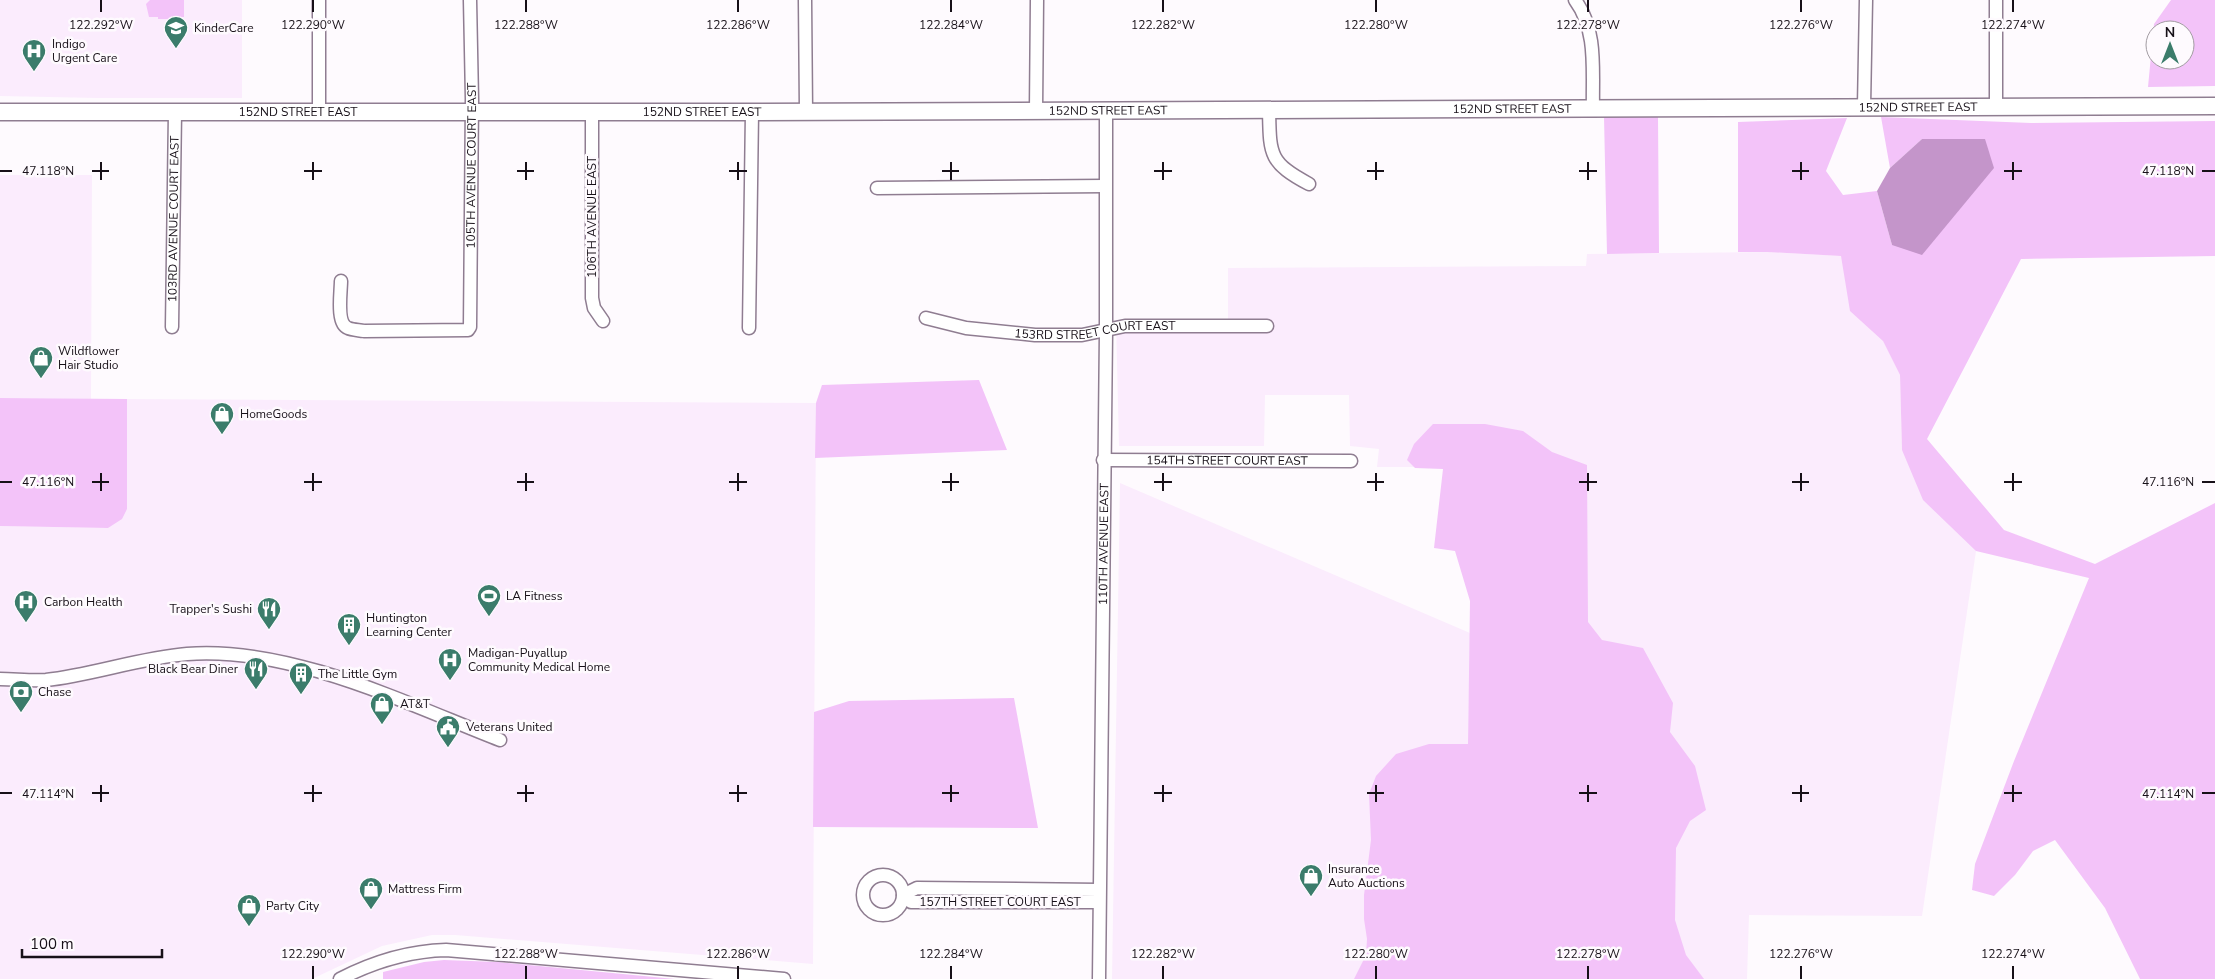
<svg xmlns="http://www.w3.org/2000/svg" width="2215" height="979" viewBox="0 0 2215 979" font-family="'Nunito Sans',sans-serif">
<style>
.built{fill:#fbecfd}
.green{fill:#f3c3f9;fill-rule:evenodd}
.water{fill:#c495ca}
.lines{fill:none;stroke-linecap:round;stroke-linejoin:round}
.minor-casing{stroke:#8f7d91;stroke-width:15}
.major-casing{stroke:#8f7d91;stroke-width:19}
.minor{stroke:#fff;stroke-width:12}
.major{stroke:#fff;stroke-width:16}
.ticks{fill:none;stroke:#171018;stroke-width:2}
.labels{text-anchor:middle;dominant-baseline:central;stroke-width:5;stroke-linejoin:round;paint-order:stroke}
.poi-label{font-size:12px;fill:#171018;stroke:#fefafe;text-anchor:start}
.street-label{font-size:12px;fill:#171018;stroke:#fefafe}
.ticks-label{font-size:12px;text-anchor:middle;fill:#171018;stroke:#fefafe;stroke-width:5;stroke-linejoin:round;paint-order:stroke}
</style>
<rect width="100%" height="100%" fill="#fefafe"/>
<path class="built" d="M0 0H242V98H97L0 96Z
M0 175H92L91 399 0 398Z
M1767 252 1841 256 1900 375 1902 450 1976 551 1922 916 1749 915 1747 979H1660L1471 467H1377L1379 449 1350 446 1349 395H1265L1264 446H1119L1116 320H1228V268L1586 266 1587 254Z
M127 399 816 403 813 964 455 935H432L382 946 312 979H0V526L108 528 127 509Z
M1120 483 1470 633 1464 979H1112Z"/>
<path class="green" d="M150 0H184V17H180V19H158V17H149L146 4Z
M2171 0H2215V86L2148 87 2154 24ZM2155 30H2185V60H2155Z
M1604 117H1658L1659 253 1607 254Z
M1881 117 2031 123 2215 121V256L2021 259 1927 439 2004 530 2095 564 2215 503V979H2140L2105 908 2055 840 2033 851 2015 875 1994 896 1972 890 1975 864 2014 761 2089 578 1976 551 1923 500 1902 450 1900 375 1883 341 1850 311 1841 256 1767 252H1738V122L1847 118 1826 171 1843 195 1877 191 1892 245 1984 139H1922L1890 168Z
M979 380 1007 450 815 458 816 403 822 385Z
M0 398 127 399V509L122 519 108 528 0 526Z
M1433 424H1485L1523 431 1552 452 1587 465 1588 622 1602 640 1643 648 1673 703 1670 732 1695 766 1706 810 1690 821 1676 848 1675 920 1686 955 1704 979H1354L1366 955 1367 939 1364 919V895L1371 840 1369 794 1376 776 1396 754 1429 744H1468L1470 601 1455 551 1434 548 1443 469 1415 468 1407 460 1414 444Z
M1014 698 1038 828 813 827 814 712 849 701Z
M444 960 498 962 675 979H383V972L424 962Z"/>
<path class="water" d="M1922 139H1985L1994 168 1922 255 1892 245 1877 191 1890 168Z"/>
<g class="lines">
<g class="minor-casing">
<g id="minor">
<path d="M319 0V112"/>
<path d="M805 0 806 111"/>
<path d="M1575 0C1598 31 1592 71 1593 108"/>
<path d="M1864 106 1866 0"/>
<path d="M1996 106V0"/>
<path d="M1269 109C1270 154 1268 162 1309 184"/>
<path d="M1036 110 1037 0"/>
<path d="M592 111V298L594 308 603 321"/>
<path d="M877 188 1105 186"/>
<path id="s1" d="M341 281C341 292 336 324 348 328 352 330 359 330 364 331L468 330 470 327 472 99 470 0"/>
<path id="s2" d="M926 318 966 328 1035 335H1082L1125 326H1267"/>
<path id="s3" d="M172 327 175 112"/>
<path d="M749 328 752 112"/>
<path id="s4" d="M1103 460 1351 461"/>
<path d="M0 679C15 679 31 681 46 680 92 675 139 658 187 654 290 646 405 703 500 740"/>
<circle cx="883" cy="895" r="20"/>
<path d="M1099 902H911L903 895 917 888 1099 890"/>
<path d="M340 979C373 962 408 951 446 950L784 979"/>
<path id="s5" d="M1099 979 1106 332V110"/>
</g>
</g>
<g class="major-casing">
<g id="major">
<path id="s6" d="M0 112H752L2215 106"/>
</g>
</g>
<use href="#minor" class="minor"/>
<use href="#major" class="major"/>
</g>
<path class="ticks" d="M101 0V12M313 0V12M526 0V12M738 0V12M951 0V12M1163 0V12M1376 0V12M1588 0V12M1801 0V12M2013 0V12M101 162V180M313 162V180M526 162V180M738 162V180M951 162V180M1163 162V180M1376 162V180M1588 162V180M1801 162V180M2013 162V180M0 171H12M92 171H109M304 171H322M517 171H534M729 171H747M942 171H959M1154 171H1172M1367 171H1384M1579 171H1597M1792 171H1809M2004 171H2022M2202 171H2215M101 473V491M313 473V491M526 473V491M738 473V491M951 473V491M1163 473V491M1376 473V491M1588 473V491M1801 473V491M2013 473V491M0 482H12M92 482H109M304 482H322M517 482H534M729 482H747M942 482H959M1154 482H1172M1367 482H1384M1579 482H1597M1792 482H1809M2004 482H2022M2202 482H2215M101 785V802M313 785V802M526 785V802M738 785V802M951 785V802M1163 785V802M1376 785V802M1588 785V802M1801 785V802M2013 785V802M0 793H12M92 793H109M304 793H322M517 793H534M729 793H747M942 793H959M1154 793H1172M1367 793H1384M1579 793H1597M1792 793H1809M2004 793H2022M2202 793H2215M313 966V979M526 966V979M738 966V979M951 966V979M1163 966V979M1376 966V979M1588 966V979M1801 966V979M2013 966V979"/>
<defs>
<g id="school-pin" transform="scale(1.25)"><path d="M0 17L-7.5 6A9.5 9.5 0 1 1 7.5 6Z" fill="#3b7c6b" stroke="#fefafe"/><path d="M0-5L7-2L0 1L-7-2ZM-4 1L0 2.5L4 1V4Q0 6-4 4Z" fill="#fff"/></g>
<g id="hospital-pin" transform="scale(1.25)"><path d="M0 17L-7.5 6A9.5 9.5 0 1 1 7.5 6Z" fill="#3b7c6b" stroke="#fefafe"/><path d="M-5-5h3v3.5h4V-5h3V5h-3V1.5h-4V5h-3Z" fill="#fff"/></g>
<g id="shop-pin" transform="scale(1.25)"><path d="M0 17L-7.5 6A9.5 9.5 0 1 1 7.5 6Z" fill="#3b7c6b" stroke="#fefafe"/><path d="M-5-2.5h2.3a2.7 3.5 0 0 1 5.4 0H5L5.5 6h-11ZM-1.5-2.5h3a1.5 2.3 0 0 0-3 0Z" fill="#fff"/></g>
<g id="stadium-pin" transform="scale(1.25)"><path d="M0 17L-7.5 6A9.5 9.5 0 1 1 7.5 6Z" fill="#3b7c6b" stroke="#fefafe"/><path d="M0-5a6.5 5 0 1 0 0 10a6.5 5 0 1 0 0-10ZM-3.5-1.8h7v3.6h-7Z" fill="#fff"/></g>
<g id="restaurant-pin" transform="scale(1.25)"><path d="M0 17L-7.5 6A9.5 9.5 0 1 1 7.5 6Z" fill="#3b7c6b" stroke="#fefafe"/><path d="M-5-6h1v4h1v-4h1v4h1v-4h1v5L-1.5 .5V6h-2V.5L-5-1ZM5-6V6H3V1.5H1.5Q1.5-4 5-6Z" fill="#fff"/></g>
<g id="building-pin" transform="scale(1.25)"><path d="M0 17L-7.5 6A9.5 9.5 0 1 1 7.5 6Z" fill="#3b7c6b" stroke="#fefafe"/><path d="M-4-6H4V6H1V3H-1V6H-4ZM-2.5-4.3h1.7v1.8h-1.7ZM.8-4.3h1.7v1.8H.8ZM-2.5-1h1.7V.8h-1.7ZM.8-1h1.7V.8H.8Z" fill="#fff"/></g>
<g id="bank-pin" transform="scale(1.25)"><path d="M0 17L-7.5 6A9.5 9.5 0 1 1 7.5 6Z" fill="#3b7c6b" stroke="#fefafe"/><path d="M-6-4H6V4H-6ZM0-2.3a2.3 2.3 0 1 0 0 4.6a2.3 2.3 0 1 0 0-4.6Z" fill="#fff"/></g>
<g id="civic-pin" transform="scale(1.25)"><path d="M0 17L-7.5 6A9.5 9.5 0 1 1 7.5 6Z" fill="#3b7c6b" stroke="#fefafe"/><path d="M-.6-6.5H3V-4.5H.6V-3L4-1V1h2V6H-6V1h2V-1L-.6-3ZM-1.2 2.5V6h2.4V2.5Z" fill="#fff"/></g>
</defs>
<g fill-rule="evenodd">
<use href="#school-pin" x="176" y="28"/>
<use href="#hospital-pin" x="34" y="51"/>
<use href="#shop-pin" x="41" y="358"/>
<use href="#shop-pin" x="222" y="414"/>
<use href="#stadium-pin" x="489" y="596"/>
<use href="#hospital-pin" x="26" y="602"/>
<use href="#restaurant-pin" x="269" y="609"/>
<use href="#building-pin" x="349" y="625"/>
<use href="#hospital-pin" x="450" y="660"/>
<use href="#restaurant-pin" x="256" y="669"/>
<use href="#building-pin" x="301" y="674"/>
<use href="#bank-pin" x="21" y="692"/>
<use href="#shop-pin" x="382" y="704"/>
<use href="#civic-pin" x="448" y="727"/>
<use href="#shop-pin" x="1311" y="876"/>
<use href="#shop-pin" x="371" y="889"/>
<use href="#shop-pin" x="249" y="906"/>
</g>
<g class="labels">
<g class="poi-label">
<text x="194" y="28">KinderCare</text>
<text x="52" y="44">Indigo<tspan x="52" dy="14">Urgent Care</tspan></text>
<text x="58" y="351">Wildflower<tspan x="58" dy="14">Hair Studio</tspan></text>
<text x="240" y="414">HomeGoods</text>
<text x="506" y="596">LA Fitness</text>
<text x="44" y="602">Carbon Health</text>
<text x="252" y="609" text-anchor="end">Trapper's Sushi</text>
<text x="366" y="618">Huntington<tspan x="366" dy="14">Learning Center</tspan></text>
<text x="468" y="653">Madigan-Puyallup<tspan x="468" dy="14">Community Medical Home</tspan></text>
<text x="238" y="669" text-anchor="end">Black Bear Diner</text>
<text x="318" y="674">The Little Gym</text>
<text x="38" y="692">Chase</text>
<text x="400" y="704">AT&amp;T</text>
<text x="466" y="727">Veterans United</text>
<text x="1328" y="869">Insurance<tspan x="1328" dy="14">Auto Auctions</tspan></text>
<text x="388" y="889">Mattress Firm</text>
<text x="266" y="906">Party City</text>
</g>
<g class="street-label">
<text stroke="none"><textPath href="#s6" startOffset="1918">152ND STREET EAST</textPath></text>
<text stroke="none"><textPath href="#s6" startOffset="1512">152ND STREET EAST</textPath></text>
<text stroke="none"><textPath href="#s6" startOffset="1108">152ND STREET EAST</textPath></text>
<text stroke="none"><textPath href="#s6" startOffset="702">152ND STREET EAST</textPath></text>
<text stroke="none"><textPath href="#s6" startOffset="298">152ND STREET EAST</textPath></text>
<text stroke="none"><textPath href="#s1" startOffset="335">105TH AVENUE COURT EAST</textPath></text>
<text transform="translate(592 217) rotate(-90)">106TH AVENUE EAST</text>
<text stroke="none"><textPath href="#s3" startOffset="108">103RD AVENUE COURT EAST</textPath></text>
<text stroke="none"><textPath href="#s2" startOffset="171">153RD STREET COURT EAST</textPath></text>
<text stroke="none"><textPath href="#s4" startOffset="124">154TH STREET COURT EAST</textPath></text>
<text stroke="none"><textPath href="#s5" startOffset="435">110TH AVENUE EAST</textPath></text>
<text x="1000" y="902">157TH STREET COURT EAST</text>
</g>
</g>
<g class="ticks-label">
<text x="101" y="29">122.292°W</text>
<text x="313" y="29">122.290°W</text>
<text x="526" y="29">122.288°W</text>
<text x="738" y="29">122.286°W</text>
<text x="951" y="29">122.284°W</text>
<text x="1163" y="29">122.282°W</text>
<text x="1376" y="29">122.280°W</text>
<text x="1588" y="29">122.278°W</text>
<text x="1801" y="29">122.276°W</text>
<text x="2013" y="29">122.274°W</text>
<text x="48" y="175">47.118°N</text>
<text x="2168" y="175">47.118°N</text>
<text x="48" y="486">47.116°N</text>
<text x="2168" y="486">47.116°N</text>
<text x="48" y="798">47.114°N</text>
<text x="2168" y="798">47.114°N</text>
<text x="313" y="958">122.290°W</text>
<text x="526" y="958">122.288°W</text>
<text x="738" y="958">122.286°W</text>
<text x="951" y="958">122.284°W</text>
<text x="1163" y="958">122.282°W</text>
<text x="1376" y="958">122.280°W</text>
<text x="1588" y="958">122.278°W</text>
<text x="1801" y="958">122.276°W</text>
<text x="2013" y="958">122.274°W</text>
</g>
<g transform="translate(2170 45)"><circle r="24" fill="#fefafe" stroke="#a29ca2"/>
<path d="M0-4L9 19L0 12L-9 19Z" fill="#3b7c6b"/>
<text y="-8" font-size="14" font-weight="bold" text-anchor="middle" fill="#171018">N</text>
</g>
<path d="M22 949v8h140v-8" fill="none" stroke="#171018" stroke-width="2.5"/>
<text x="30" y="949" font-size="15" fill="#171018" stroke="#fefafe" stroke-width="4" paint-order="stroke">100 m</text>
</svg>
